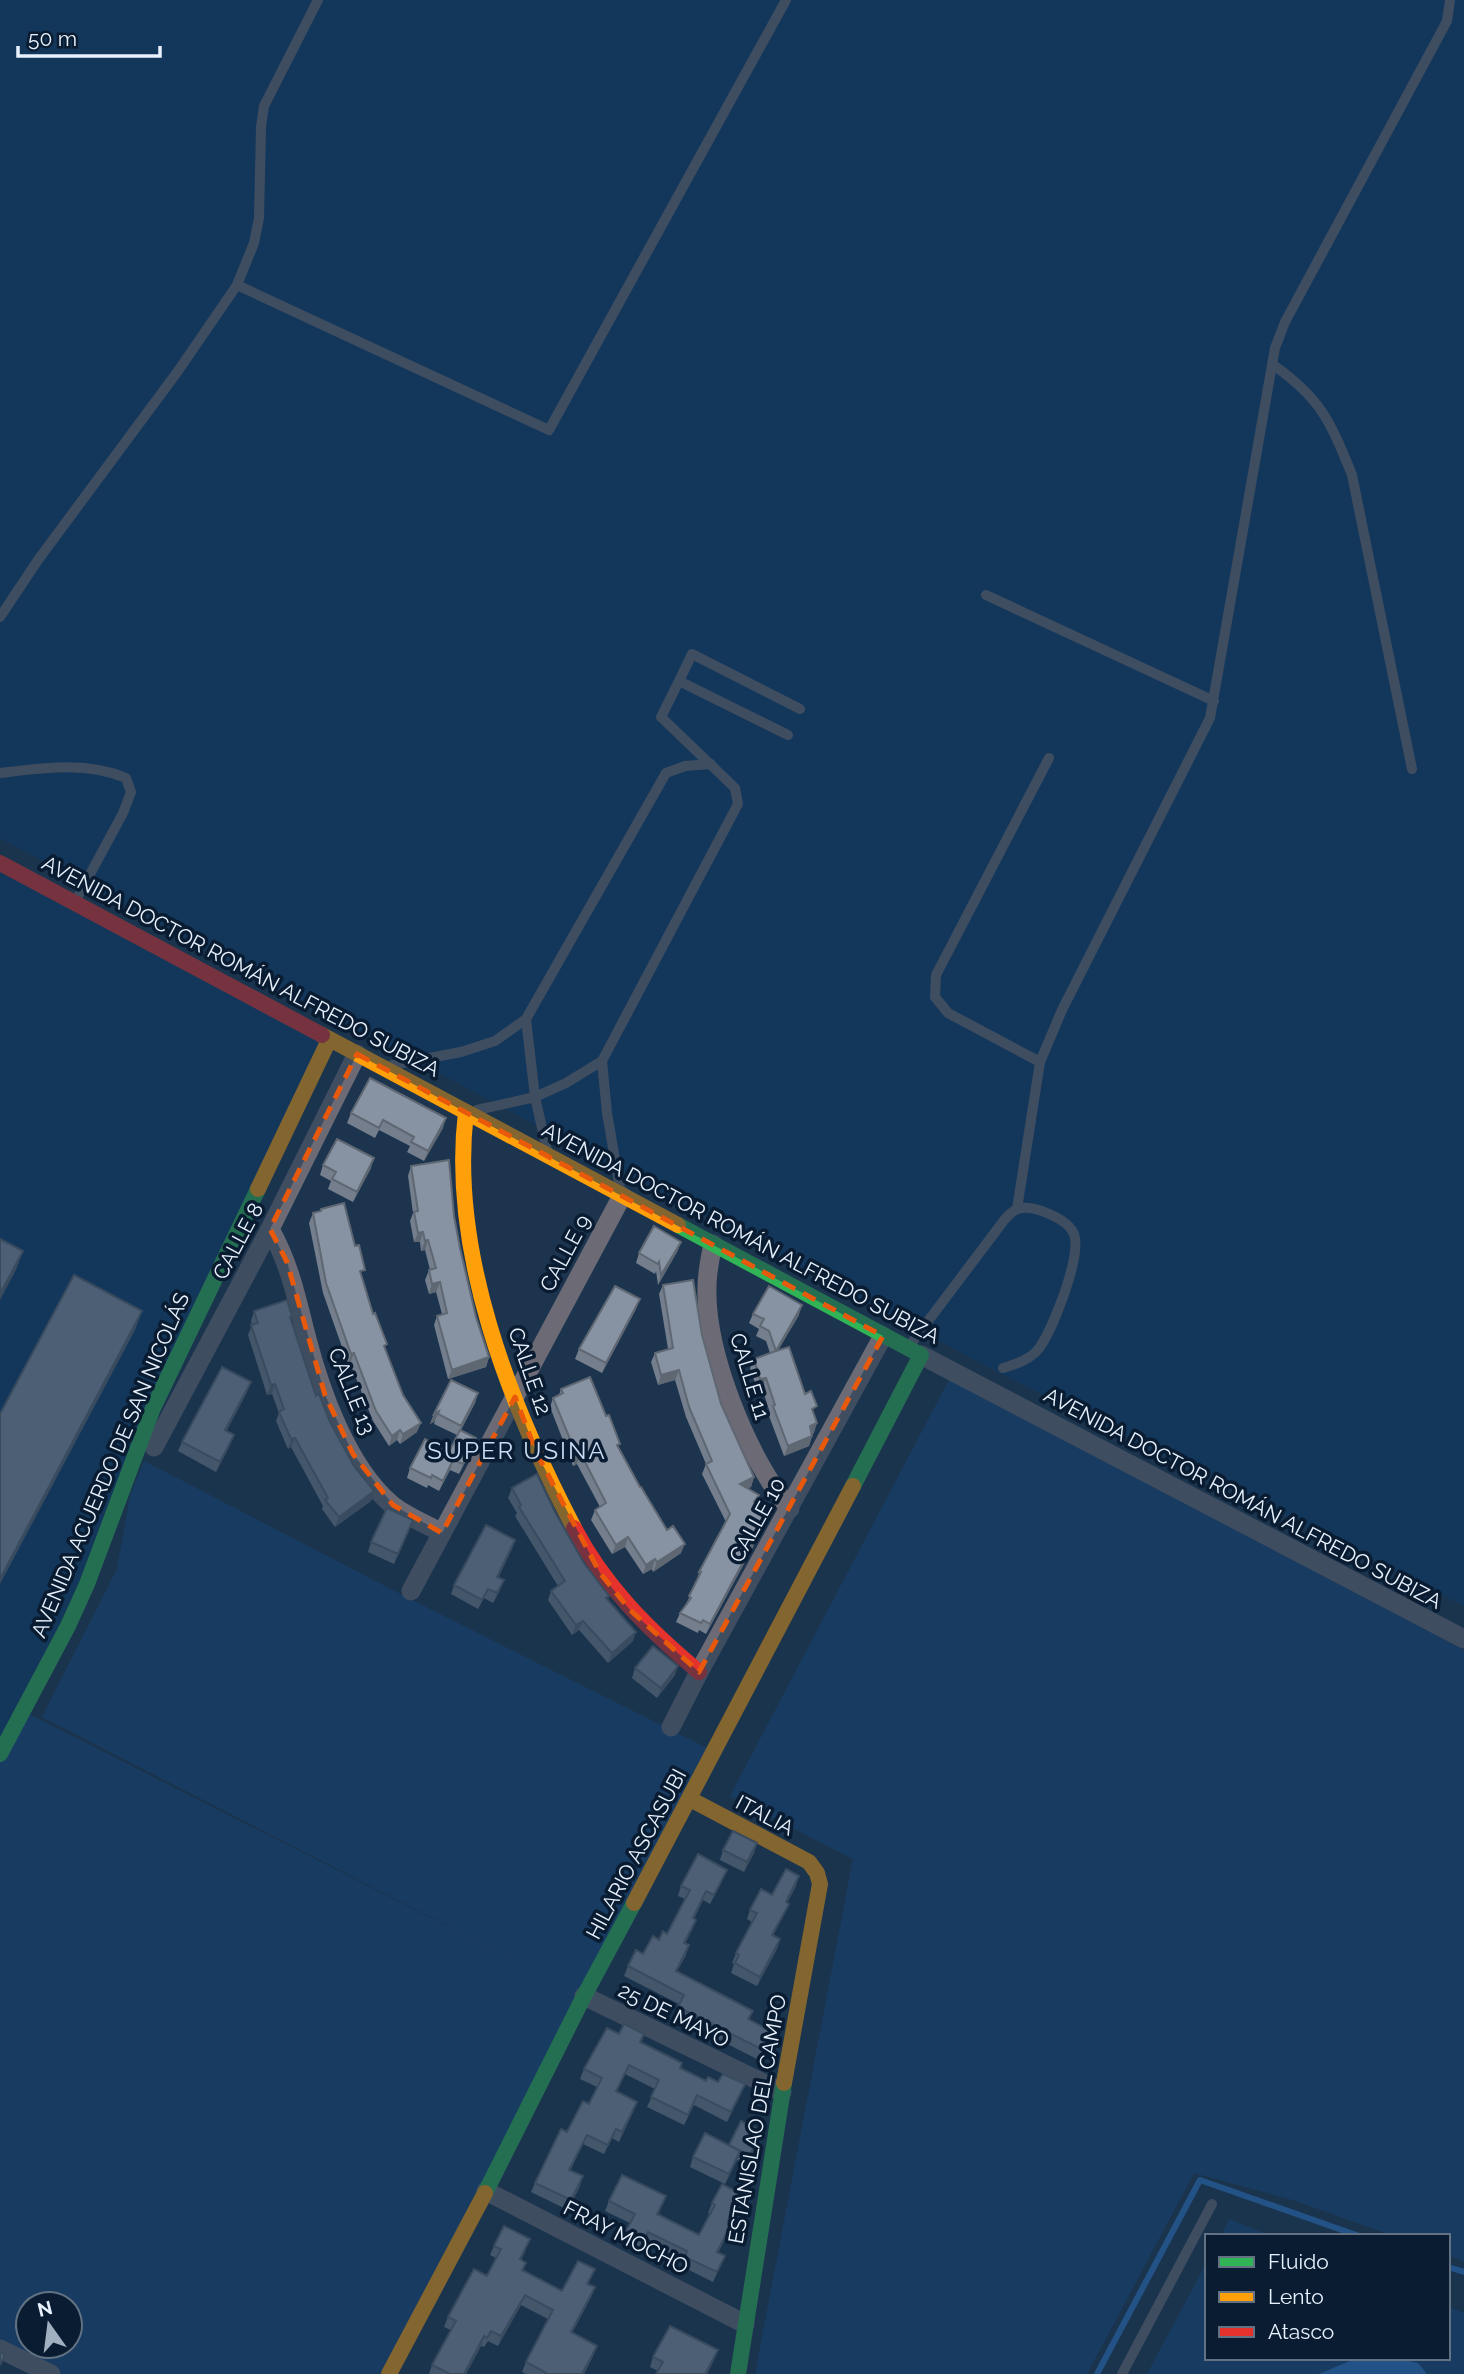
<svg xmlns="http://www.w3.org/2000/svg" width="1464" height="2374" viewBox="0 0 1464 2374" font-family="Raleway,sans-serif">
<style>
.built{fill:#0b3a6c}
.green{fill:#15447b;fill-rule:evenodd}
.water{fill:#2d76cc}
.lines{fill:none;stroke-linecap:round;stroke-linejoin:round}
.stream{stroke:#2d76cc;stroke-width:6}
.lane{stroke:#6b6a75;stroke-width:10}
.street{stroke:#6b6a75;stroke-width:19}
.fast{stroke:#30b455;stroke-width:16}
.slow{stroke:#ff9f0a;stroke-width:16}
.jam{stroke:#e5322d;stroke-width:16}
.wall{fill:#747e8c}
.shaded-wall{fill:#5e6772}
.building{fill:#8793a3;stroke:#5e6772;stroke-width:2}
.marked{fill:none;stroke:#e8590c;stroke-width:5;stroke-dasharray:14 9;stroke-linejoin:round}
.labels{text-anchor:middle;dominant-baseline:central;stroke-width:7;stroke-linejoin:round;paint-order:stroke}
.street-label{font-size:21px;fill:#e8f2fe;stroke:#0a1c31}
.quarter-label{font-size:24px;letter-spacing:2px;fill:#caddf5;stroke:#0a1c31}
</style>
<rect width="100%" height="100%" fill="#1c344e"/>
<path class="built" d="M0 0H1464V1606L986 1366 0 838Z
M0 863 329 1040 0 1754Z"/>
<path class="green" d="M949 1380 1464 1650V2261L1448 2255V2236H1394L1293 2200 1194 2173 1087 2374H755L853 1859 730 1796Z
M144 1461 408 1598 713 1751 389 2374H51L0 2349V1754L23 1711 524 1965 42 1717 117 1569 130 1496ZM28 2304H70V2346H28Z
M1229 2219 1270 2236H1221Z
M1207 2262V2358H1448V2307L1464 2313V2374H1147Z"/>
<path class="water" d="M1357 2358H1395L1418 2363 1427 2374H1319Z"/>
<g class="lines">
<path class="stream" d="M1448 2267 1464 2272
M1097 2374 1200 2180 1359 2236"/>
<path class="lane" d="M237 285 549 430 786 0
M1272 364C1321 398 1330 421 1352 475L1412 769
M986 595 1214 701
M0 617 38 560 178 371 237 285 254 243 259 218 261 127 264 106 318 0
M679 681 692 654 800 709
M0 773C42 768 86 761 126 778L131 792 123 813 75 902
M526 1019 535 1097 547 1150
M602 1061 738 804 735 788 661 717 679 681 788 735
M1040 1062 948 1013 935 997 936 975 1049 758
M392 1065 461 1052 495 1041 526 1019 666 773 685 766 711 764
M477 1110 535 1097 566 1083 602 1061 607 1113 620 1188
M1017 1209 1040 1062 1062 1010 1210 718 1275 348 1285 322 1447 21 1450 0
M910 1345 1005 1219C1008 1216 1013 1210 1018 1209 1033 1204 1068 1219 1074 1234 1082 1256 1053 1328 1040 1347 1032 1359 1016 1364 1003 1368
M1122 2374 1212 2204"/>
<path class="street" d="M270 1229C290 1265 296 1296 306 1335 320 1390 347 1466 391 1504 405 1516 426 1524 442 1533
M713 1244C710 1258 707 1272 707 1287 705 1353 748 1459 790 1509
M921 1355 1464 1639
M154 1447 270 1229 357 1054
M411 1591 622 1196
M671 1727 699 1672 883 1336
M584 1996 782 2092
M486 2191 745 2324
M0 2349 51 2374"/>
<path class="fast" d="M678 1225 921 1355 853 1486
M0 1754 68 1626 87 1584 153 1408 258 1189
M485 2193 584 1996 634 1903
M738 2374 784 2083"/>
<path class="slow" d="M322 1035 678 1225
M466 1112C449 1252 510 1405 574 1528
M258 1189 329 1040
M690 1799 809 1862 817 1873 820 1884 784 2083
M634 1903 853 1486
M389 2374 485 2193"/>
<path class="jam" d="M0 863 322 1035
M574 1528C604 1586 649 1630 699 1672"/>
</g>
<path class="wall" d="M351 1113 443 1128 424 1161 407 1152 410 1146 379 1130 375 1138 347 1123Z
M323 1165 371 1168 353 1202 328 1189 331 1181 320 1175Z
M411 1166 454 1216 460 1248 476 1317 489 1357 486 1367 448 1379 434 1325 437 1316 442 1314 436 1292 429 1294 425 1280 429 1270H430L425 1250 421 1251 420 1242H414L410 1221 413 1213 408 1176Z
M321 1209 362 1278 385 1349 417 1432 400 1444 397 1440 389 1446 373 1421 350 1363 348 1364 323 1293 309 1223 313 1213 320 1212Z
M681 1242 677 1252 658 1285 656 1271 655 1274 636 1263 639 1253Z
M663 1285 702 1335 721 1404 754 1477 751 1487 748 1488 759 1495 756 1503 764 1519 755 1537 756 1538 753 1547 706 1634 699 1630 698 1633 676 1622 680 1613 686 1604 697 1582 699 1572 726 1522 702 1474 706 1464 686 1417 675 1380 658 1385 651 1362 655 1353 668 1349 659 1294Z
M636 1309 602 1373 575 1359 579 1349Z
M254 1311 292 1316 291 1320 316 1396 354 1466 374 1491 371 1501 335 1527 322 1509 323 1506 291 1447 288 1449 276 1421 279 1413 272 1394 267 1395 248 1335 252 1325 251 1321Z
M753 1314 799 1315 778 1350 805 1394 814 1414V1433L812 1434V1436L809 1446 784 1456 769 1416 770 1413 762 1388 757 1389 750 1368 754 1359 770 1353 766 1341 756 1336 759 1329 749 1323Z
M561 1389 619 1448 640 1487 681 1553 653 1572 652 1569 643 1574 625 1547 612 1554 591 1520 595 1510 600 1507 577 1464 573 1466 550 1407 553 1398 559 1395Z
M247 1392 226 1431 230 1445 216 1472 178 1451 182 1442Z
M478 1393 475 1403 461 1430 473 1447 459 1474 450 1470 439 1491 428 1485 427 1488 407 1478 410 1468 449 1452 457 1435 434 1424 435 1421 430 1424 434 1414Z
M512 1488 555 1512 584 1563 609 1596 608 1600 633 1641 608 1663 579 1630 572 1635 548 1600 551 1591 558 1586 515 1516 517 1513 508 1498Z
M413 1520 394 1564 368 1552 371 1542Z
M515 1540 498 1577 500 1590 493 1603 484 1598 478 1609 451 1594 454 1585Z
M635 1668 675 1675 657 1698 632 1678Z
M757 1843 754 1853 744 1872 720 1860 723 1850Z
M727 1870 723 1879 710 1904 703 1900 694 1919 692 1930 685 1943 686 1955 677 1971 753 2011 749 2020 772 2032 769 2041 759 2060 674 2017 679 2004 624 1976 628 1966 643 1954 667 1934 685 1899 678 1896 681 1886Z
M796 1886 787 1903 789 1904 785 1913 773 1935 780 1939 777 1949 757 1986 731 1973 734 1964 732 1963 736 1953 752 1922 747 1919 750 1910 772 1895Z
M619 2034H644L641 2043 680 2068 706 2081 745 2084 727 2122 694 2105 684 2125 647 2107 655 2089 625 2074 617 2092 637 2102 633 2112 619 2142 612 2138 604 2154 583 2144 570 2170 580 2186 568 2210 531 2192 535 2183 567 2132 589 2104 597 2087 580 2079 584 2069Z
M761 2131 747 2165 737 2160 725 2184 690 2167 693 2157 729 2145Z
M741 2194 729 2221 728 2232 718 2253 725 2256 713 2282 681 2266 683 2260 645 2241 641 2249 623 2240 630 2223 605 2211 609 2201 666 2196 658 2215 699 2235 710 2214 708 2213 712 2203Z
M494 2246 526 2249 521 2260 526 2263 523 2271 562 2291 595 2269 588 2284 595 2287 591 2297 572 2333 593 2356 584 2374H526L522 2372 526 2362 548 2319 521 2305 498 2346 488 2341 484 2347 481 2346 466 2374H429L432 2365 451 2330 444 2327 448 2317 487 2276 496 2258 490 2255Z
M718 2350 707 2374H656L658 2371 650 2367 653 2357Z"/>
<path class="shaded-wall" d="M446 1118 443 1128 424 1161 428 1151Z
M374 1158 371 1168 353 1202 357 1192Z
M423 1232 420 1242H414L418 1233Z
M428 1240 425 1250 421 1251 425 1241Z
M681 1242 677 1252 658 1285 661 1275Z
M23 1251 16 1270 0 1300V1294Z
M440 1282 436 1292 429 1294 432 1284Z
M640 1299 636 1309 602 1373 606 1363Z
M802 1305 799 1315 772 1361 776 1351Z
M142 1311 135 1330 0 1584V1579Z
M354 1353 350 1363 348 1364 351 1354Z
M489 1357 486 1367 448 1379 452 1370Z
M679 1370 675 1380 658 1385 661 1375Z
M766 1378 762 1388 757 1389 760 1379Z
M251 1382 247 1392 222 1440 225 1430Z
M275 1384 272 1394 267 1395 271 1385Z
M478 1393 475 1403 458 1435 461 1426Z
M439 1411 435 1421 430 1424 434 1414Z
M421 1423 417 1432 400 1444 403 1434Z
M817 1423 814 1433 806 1436 810 1426Z
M400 1430 397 1440 389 1446 392 1436Z
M234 1435 230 1445 216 1472 220 1462Z
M812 1436 809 1446 784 1456 788 1446Z
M295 1438 291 1447 288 1449 291 1439Z
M476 1438 473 1447 459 1474 463 1464Z
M581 1454 577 1464 573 1466 577 1456Z
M453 1460 450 1470 439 1491 443 1481Z
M754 1477 751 1487 736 1494 740 1484Z
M374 1491 371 1501 335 1527 339 1517Z
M768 1509 764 1519 750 1546 753 1536Z
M628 1537 625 1547 612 1554 616 1545Z
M756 1538 753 1547 706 1634 710 1624Z
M515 1540 512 1549 494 1587 497 1577Z
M685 1544 681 1553 653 1572 657 1562Z
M655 1559 652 1569 643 1574 646 1565Z
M504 1580 500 1590 493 1603 497 1593Z
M583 1621 579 1630 572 1635 576 1625Z
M636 1632 633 1641 608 1663 612 1653Z
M678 1666 675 1675 657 1698 661 1688Z
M757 1843 754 1853 744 1872 747 1862Z
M799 1876 796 1886 782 1912 786 1902Z
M789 1904 785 1913 768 1945 772 1935Z
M696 1920 692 1930 681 1952 684 1943Z
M780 1939 777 1949 757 1986 760 1977Z
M689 1945 686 1955 672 1980 676 1971Z
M772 2032 769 2041 759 2060 763 2050Z
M745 2084 741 2094 727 2122 731 2112Z
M637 2102 633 2112 619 2142 622 2132Z
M587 2135 583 2144 566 2180 569 2170Z
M740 2151 736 2161 725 2184 729 2174Z
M583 2176 580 2186 568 2210 571 2200Z
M732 2223 728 2232 714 2262 717 2252Z
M595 2287 591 2297 567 2342 571 2332Z
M525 2295 521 2305 498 2346 501 2336Z
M484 2336 481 2346 466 2374H464Z
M597 2346 593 2356 584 2374H582Z
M718 2350 714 2360 707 2374H705Z"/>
<path class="building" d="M370 1078 446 1118 428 1151 411 1142 414 1137 383 1120 379 1128 351 1113Z
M337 1139 374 1158 357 1192 332 1179 336 1172 323 1165Z
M449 1160 454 1216 460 1248 476 1317 489 1357 452 1370 437 1316 447 1313 440 1282 432 1284 429 1270 436 1268 428 1240 425 1241 423 1232 418 1233 414 1212 418 1211 411 1166Z
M344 1203 355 1246 359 1245 365 1270 360 1271 373 1314 375 1313 387 1344 384 1346 403 1395 421 1423 403 1434 400 1430 392 1436 376 1411 354 1353 351 1354 326 1283 313 1213 321 1211V1209Z
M654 1226 681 1242 661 1275 659 1262 658 1264 639 1253Z
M0 1239 23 1251 0 1294Z
M74 1275 142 1311 0 1579V1414Z
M693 1280 702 1335 721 1404 754 1477 740 1484 759 1495 754 1502 768 1509 753 1536 756 1538 710 1624 703 1620 701 1623 680 1613 691 1598 689 1596 701 1572H699L730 1514 706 1464 712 1461 689 1407 679 1370 661 1375 655 1353 673 1348 663 1285Z
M615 1286 640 1299 606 1363 579 1349Z
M769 1286 802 1305 776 1351 789 1347 805 1394 811 1391 817 1406 812 1409 817 1423 810 1426 812 1436 788 1446 773 1406 775 1405 766 1378 760 1379 754 1359 776 1351 769 1331 760 1326 764 1319 753 1314Z
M287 1300 292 1316 290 1317 316 1396 319 1394 330 1422 354 1466 374 1491 339 1517 325 1500 328 1498 295 1438 291 1439 279 1412 284 1409 275 1384 271 1385 251 1325 258 1323 254 1311Z
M222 1367 251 1382 225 1430 234 1435 220 1462 182 1442Z
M590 1377 606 1416 609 1415 620 1444 617 1445 640 1487H641L667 1530 673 1526 685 1544 657 1562 655 1559 646 1565 628 1537 616 1545 595 1510 606 1503 581 1454 577 1456 553 1398 563 1393 561 1389Z
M451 1380 478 1393 461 1426 438 1414 439 1411 434 1414Z
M460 1430 476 1438 463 1464 453 1460 443 1481 432 1475 431 1478 410 1468 425 1439 449 1452Z
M537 1474 555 1512 584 1563 609 1596 606 1598 636 1632 612 1653 583 1621 576 1625 551 1591 565 1581 519 1507 521 1505 512 1488Z
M387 1508 413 1520 398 1554 371 1542Z
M486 1525 515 1540 497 1577 504 1580 497 1593 488 1589 482 1600 454 1585Z
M653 1646 678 1666 661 1688 635 1668Z
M733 1831 757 1843 747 1862 723 1850Z
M698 1854 727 1870 714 1895 706 1891 693 1918 696 1920 684 1943 689 1945 676 1971 753 2011 748 2019 772 2032 763 2050 678 2007 684 1995 628 1966 636 1950 643 1954 653 1936 659 1940 663 1931 667 1934 690 1890 681 1886Z
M786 1869 799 1876 786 1902 789 1904 772 1935 780 1939 760 1977 735 1963 739 1955 736 1953 757 1913 750 1910 761 1889 772 1895Z
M624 2024 644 2034 640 2042 682 2063 680 2068 706 2081 708 2077 718 2082 723 2074 745 2084 731 2112 697 2095 688 2115 651 2097 659 2080 629 2065 616 2091 637 2102 622 2132 616 2129 608 2145 587 2135 569 2170 583 2176 571 2200 535 2183 561 2129 567 2132 583 2101 589 2104 602 2078 584 2069 607 2028 619 2034Z
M741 2121 761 2131 750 2156 729 2145Z
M705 2133 740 2151 729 2174 693 2157Z
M622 2175 666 2196 657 2214 699 2235 715 2205 712 2203 722 2184 741 2194 728 2221 732 2223 717 2252 725 2256 717 2272 685 2257 687 2251 648 2232 645 2239 626 2231 635 2214 609 2201Z
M504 2226 530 2239 520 2259 526 2263 522 2270 562 2291 578 2261 595 2269 587 2284 595 2287 571 2332 597 2346 582 2374H548L526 2362 553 2310 525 2295 501 2336 491 2331 487 2338 484 2336 464 2374H450L432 2365 456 2321 448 2317 474 2269 487 2276 501 2249 494 2246Z
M670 2326 718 2350 705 2374H656L663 2362 653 2357Z
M0 2352 5 2355 0 2365Z"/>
<path d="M0 0H1464V2374H0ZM357 1054 883 1336 699 1672 630 1610 600 1573 537 1454 515 1397 442 1533 393 1505 353 1454 325 1395 287 1262 270 1229Z" fill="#1c344e" fill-opacity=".55" fill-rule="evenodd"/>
<path class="marked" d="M357 1054 883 1336 699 1672 630 1610 600 1573 537 1454 515 1397 442 1533 393 1505 353 1454 325 1395 287 1262 270 1229Z"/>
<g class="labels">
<g class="street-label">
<text transform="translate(241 966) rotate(28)">AVENIDA DOCTOR ROMÁN ALFREDO SUBIZA</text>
<text transform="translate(741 1233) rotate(28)">AVENIDA DOCTOR ROMÁN ALFREDO SUBIZA</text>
<text transform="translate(238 1241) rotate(-62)">CALLE 8</text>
<text transform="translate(565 1253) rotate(-62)">CALLE 9</text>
<text transform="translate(530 1371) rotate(71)">CALLE 12</text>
<text transform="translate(750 1376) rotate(73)">CALLE 11</text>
<text transform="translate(352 1391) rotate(68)">CALLE 13</text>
<text transform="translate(110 1465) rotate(-67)">AVENIDA ACUERDO DE SAN NICOLÁS</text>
<text transform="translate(1243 1498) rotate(28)">AVENIDA DOCTOR ROMÁN ALFREDO SUBIZA</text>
<text transform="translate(757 1520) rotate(-61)">CALLE 10</text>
<text transform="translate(765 1815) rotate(28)">ITALIA</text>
<text transform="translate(636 1854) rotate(-62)">HILARIO ASCASUBI</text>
<text transform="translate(674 2015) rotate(26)">25 DE MAYO</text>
<text transform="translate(757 2119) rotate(-80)">ESTANISLAO DEL CAMPO</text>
<text transform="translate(626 2237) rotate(27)">FRAY MOCHO</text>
</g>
<g class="quarter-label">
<text x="517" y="1450">SUPER USINA</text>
</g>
</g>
<rect x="1205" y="2234" width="245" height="126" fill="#0a1c31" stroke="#637283" stroke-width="2"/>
<rect x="1219" y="2257" width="35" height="10" fill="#30b455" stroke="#637283" stroke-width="2"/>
<text x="1268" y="2269" font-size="21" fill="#e8f2fe">Fluido</text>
<rect x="1219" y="2292" width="35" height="10" fill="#ff9f0a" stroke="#637283" stroke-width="2"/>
<text x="1268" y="2304" font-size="21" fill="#e8f2fe">Lento</text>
<rect x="1219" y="2327" width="35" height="10" fill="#e5322d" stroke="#637283" stroke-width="2"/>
<text x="1268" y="2339" font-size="21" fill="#e8f2fe">Atasco</text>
<g transform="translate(49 2325) rotate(346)"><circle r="33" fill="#0a1c31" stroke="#637283" stroke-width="2"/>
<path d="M0-5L12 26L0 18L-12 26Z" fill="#a1b0c0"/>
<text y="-10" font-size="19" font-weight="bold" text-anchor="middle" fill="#e8f2fe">N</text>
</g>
<path d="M18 46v10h142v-10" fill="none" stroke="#e8f2fe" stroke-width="3.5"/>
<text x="28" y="46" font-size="21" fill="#e8f2fe" stroke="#0a1c31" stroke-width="5" paint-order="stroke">50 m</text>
</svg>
